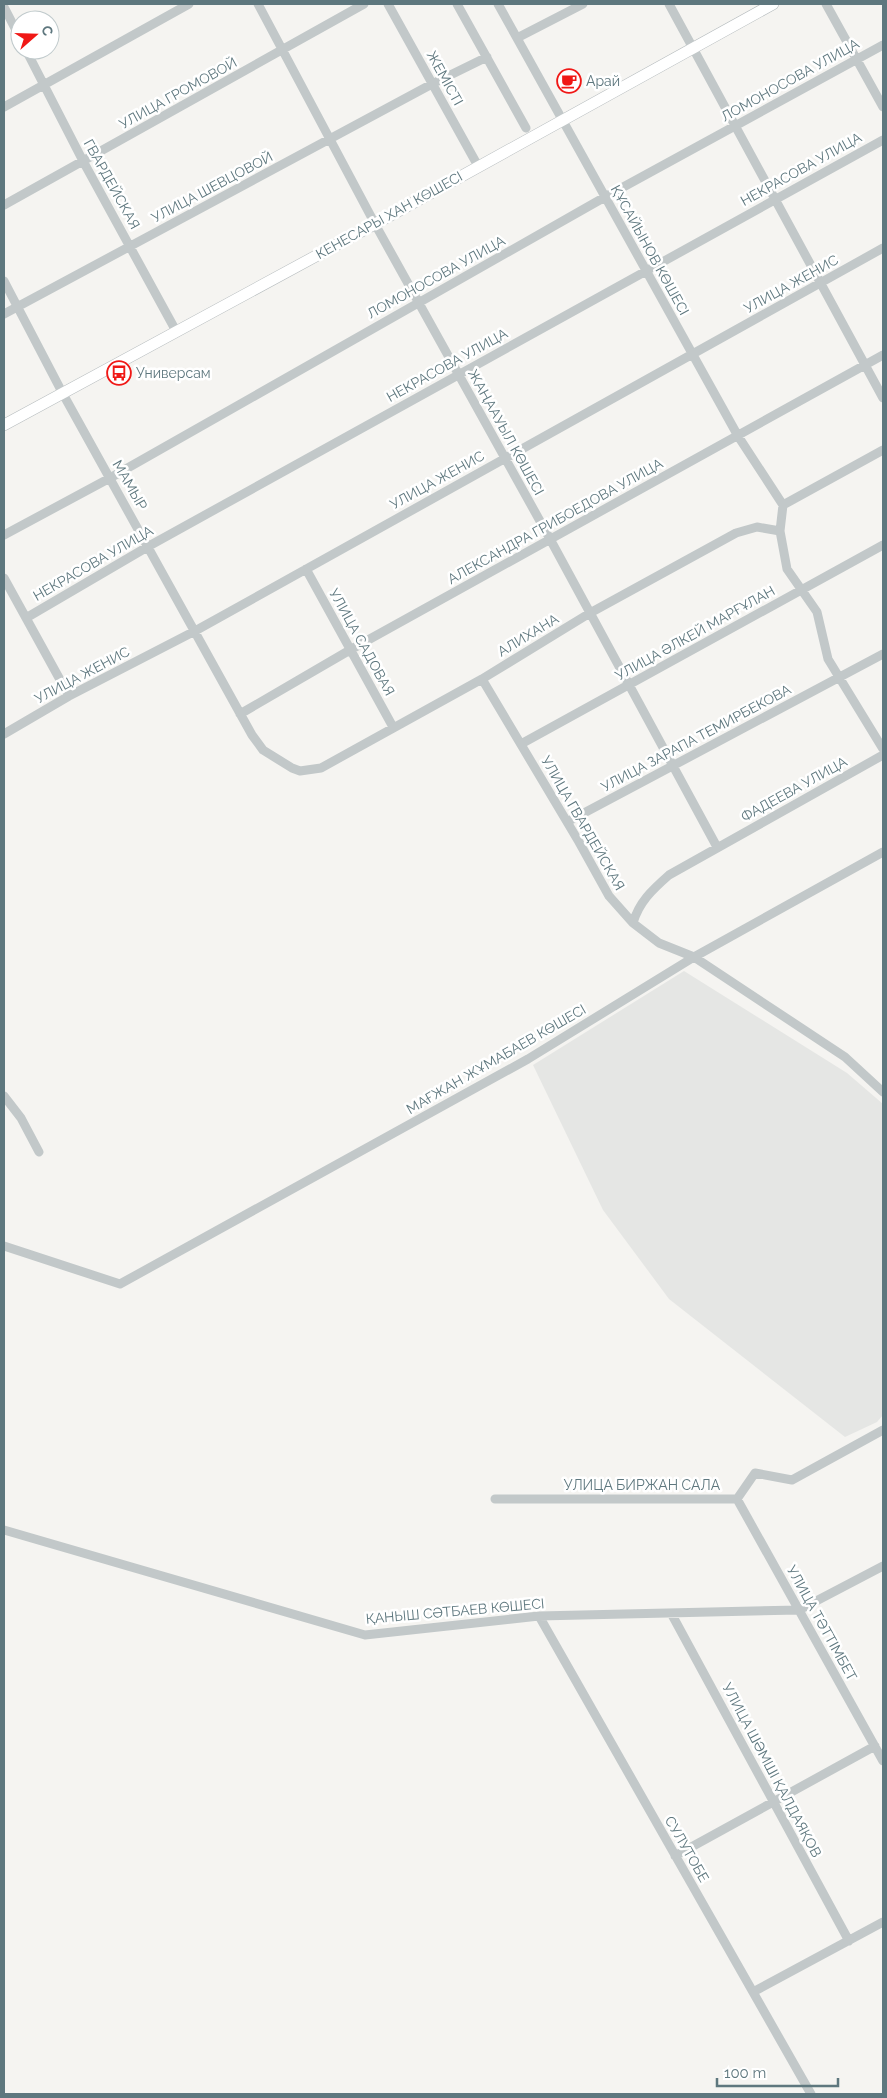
<svg xmlns="http://www.w3.org/2000/svg" width="887" height="2098" viewBox="0 0 887 2098" font-family="Raleway,sans-serif">
<style>
.built{fill:#e5e6e4}
.lines{fill:none;stroke-linecap:round;stroke-linejoin:round}
.major-casing{stroke:#b5bbbd;stroke-width:12}
.minor{stroke:#c2c8c9;stroke-width:9}
.major{stroke:#fff;stroke-width:11}
.labels{text-anchor:middle;dominant-baseline:central;stroke-width:5;stroke-linejoin:round;paint-order:stroke}
.street-label{font-size:14px;fill:#5e777e;stroke:#fff}
.poi-label{font-size:14px;fill:#5e777e;stroke:#fff;text-anchor:start}
</style>
<rect width="100%" height="100%" fill="#f5f4f1"/>
<path class="built" d="M684 971 847 1073 883 1104V1415L877 1422 845 1437 669 1299 603 1210 533 1065Z"/>
<g class="lines">
<g class="major-casing">
<path id="major" d="M4 425 375 224 773 4"/>
</g>
<path class="minor" d="M258 4 375 224 550 539 717 847
M388 4 478 166
M457 4 526 128
M498 4 738 436 783 505
M669 4 883 398
M826 4 883 107
M4 7 20 38
M517 38 583 4
M26 50 83 161 176 331
M4 107 189 4
M4 205 364 4
M4 281 63 394 252 735 263 750 292 768 300 771 321 768 482 679 590 613 736 533 757 527 780 531
M4 314 432 84 487 57
M783 505 780 531 787 569 817 612 828 659 883 749
M783 505 883 450
M4 535 110 478 605 197 883 45
M306 569 393 727
M4 578 69 696
M26 618 149 546 883 140
M482 679 579 842 609 896 633 923 659 943 694 957 845 1057 883 1092
M240 714 350 650 883 355
M4 734 69 696 195 631 883 248
M521 744 883 545
M567 822 883 654
M633 923C639 902 652 890 669 875L883 755
M4 1096 21 1118 39 1152
M4 1246 120 1284 528 1059 694 957 883 852
M495 1499H737L755 1473 792 1480 883 1430
M737 1499 883 1761
M4 1530 365 1635 539 1616 799 1610 883 1566
M671 1613 849 1941
M539 1616 811 2094
M675 1856 875 1746
M753 1992 883 1922"/>
<use href="#major" class="major"/>
</g>
<defs>
<g id="cafe-ring" transform="scale(1.25)"><circle r="9.5" fill="#fff" stroke="#f01816" stroke-width="1.5"/><path d="M-5.5-4.5H6V0H3Q3 3.5 0 3.5H-2.5Q-5.5 3.5-5.5 0ZM3-3.2v2h1.7v-2ZM-6 4.5H4V6H-6Z" fill="#f01816"/></g>
<g id="bus-ring" transform="scale(1.25)"><circle r="9.5" fill="#fff" stroke="#f01816" stroke-width="1.5"/><path d="M-5-6H5V4H4V6H2V4H-2V6H-4V4H-5ZM-3.5-4V0h7V-4ZM-3.5 1.2v1.5H-2V1.2ZM2 1.2v1.5H3.5V1.2Z" fill="#f01816"/></g>
</defs>
<g fill-rule="evenodd">
<use href="#cafe-ring" x="569" y="81"/>
<use href="#bus-ring" x="119" y="373"/>
</g>
<g class="labels">
<g class="street-label">
<text transform="translate(445 78) rotate(61)">ЖЕМІСТІ</text>
<text transform="translate(790 80) rotate(-29)">ЛОМОНОСОВА УЛИЦА</text>
<text transform="translate(178 93) rotate(-29)">УЛИЦА ГРОМОВОЙ</text>
<text transform="translate(801 169) rotate(-29)">НЕКРАСОВА УЛИЦА</text>
<text transform="translate(112 184) rotate(61)">ГВАРДЕЙСКАЯ</text>
<text transform="translate(212 187) rotate(-28)">УЛИЦА ШЕВЦОВОЙ</text>
<text transform="translate(389 215) rotate(-29)">КЕНЕСАРЫ ХАН КӨШЕСІ</text>
<text transform="translate(650 250) rotate(61)">ҚҰСАЙЫНОВ КӨШЕСІ</text>
<text transform="translate(436 277) rotate(-29)">ЛОМОНОСОВА УЛИЦА</text>
<text transform="translate(791 284) rotate(-29)">УЛИЦА ЖЕНИС</text>
<text transform="translate(447 365) rotate(-29)">НЕКРАСОВА УЛИЦА</text>
<text transform="translate(506 432) rotate(61)">ЖАҢААУЫЛ КӨШЕСІ</text>
<text transform="translate(437 480) rotate(-29)">УЛИЦА ЖЕНИС</text>
<text transform="translate(130 485) rotate(60)">МАМЫР</text>
<text transform="translate(555 521) rotate(-29)">АЛЕКСАНДРА ГРИБОЕДОВА УЛИЦА</text>
<text transform="translate(93 563) rotate(-30)">НЕКРАСОВА УЛИЦА</text>
<text transform="translate(695 633) rotate(-29)">УЛИЦА ӘЛКЕЙ МАРҒҰЛАН</text>
<text transform="translate(528 635) rotate(-31)">АЛИХАНА</text>
<text transform="translate(362 642) rotate(61)">УЛИЦА САДОВАЯ</text>
<text transform="translate(82 675) rotate(-28)">УЛИЦА ЖЕНИС</text>
<text transform="translate(696 738) rotate(-28)">УЛИЦА ЗАРАПА ТЕМИРБЕКОВА</text>
<text transform="translate(794 789) rotate(-29)">ФАДЕЕВА УЛИЦА</text>
<text transform="translate(583 823) rotate(60)">УЛИЦА ГВАРДЕЙСКАЯ</text>
<text transform="translate(496 1059) rotate(-30)">МАҒЖАН ЖҰМАБАЕВ КӨШЕСІ</text>
<text x="642" y="1485">УЛИЦА БИРЖАН САЛА</text>
<text transform="translate(455 1611) rotate(-5)">ҚАНЫШ СӘТБАЕВ КӨШЕСІ</text>
<text transform="translate(822 1623) rotate(61)">УЛИЦА ТӘТТІМБЕТ</text>
<text transform="translate(772 1770) rotate(62)">УЛИЦА ШӘМШІ ҚАЛДАЯҚОВ</text>
<text transform="translate(687 1849) rotate(60)">СУЛУТОБЕ</text>
</g>
<g class="poi-label">
<text x="586" y="81">Арай</text>
<text x="136" y="373">Универсам</text>
</g>
</g>
<rect width="887" height="2098" fill="none" stroke="#5e777e" stroke-width="10"/>
<g transform="translate(35 35) rotate(70)"><circle r="24" fill="#ffffff" stroke="#bfc9cb"/>
<path d="M0-4L9 19L0 12L-9 19Z" fill="#f01816"/>
<text y="-8" font-size="14" font-weight="bold" text-anchor="middle" fill="#5e777e">С</text>
</g>
<path d="M717 2078v8h121v-8" fill="none" stroke="#5e777e" stroke-width="2.5"/>
<text x="724" y="2078" font-size="15" fill="#5e777e" stroke="#ffffff" stroke-width="4" paint-order="stroke">100 m</text>
</svg>
